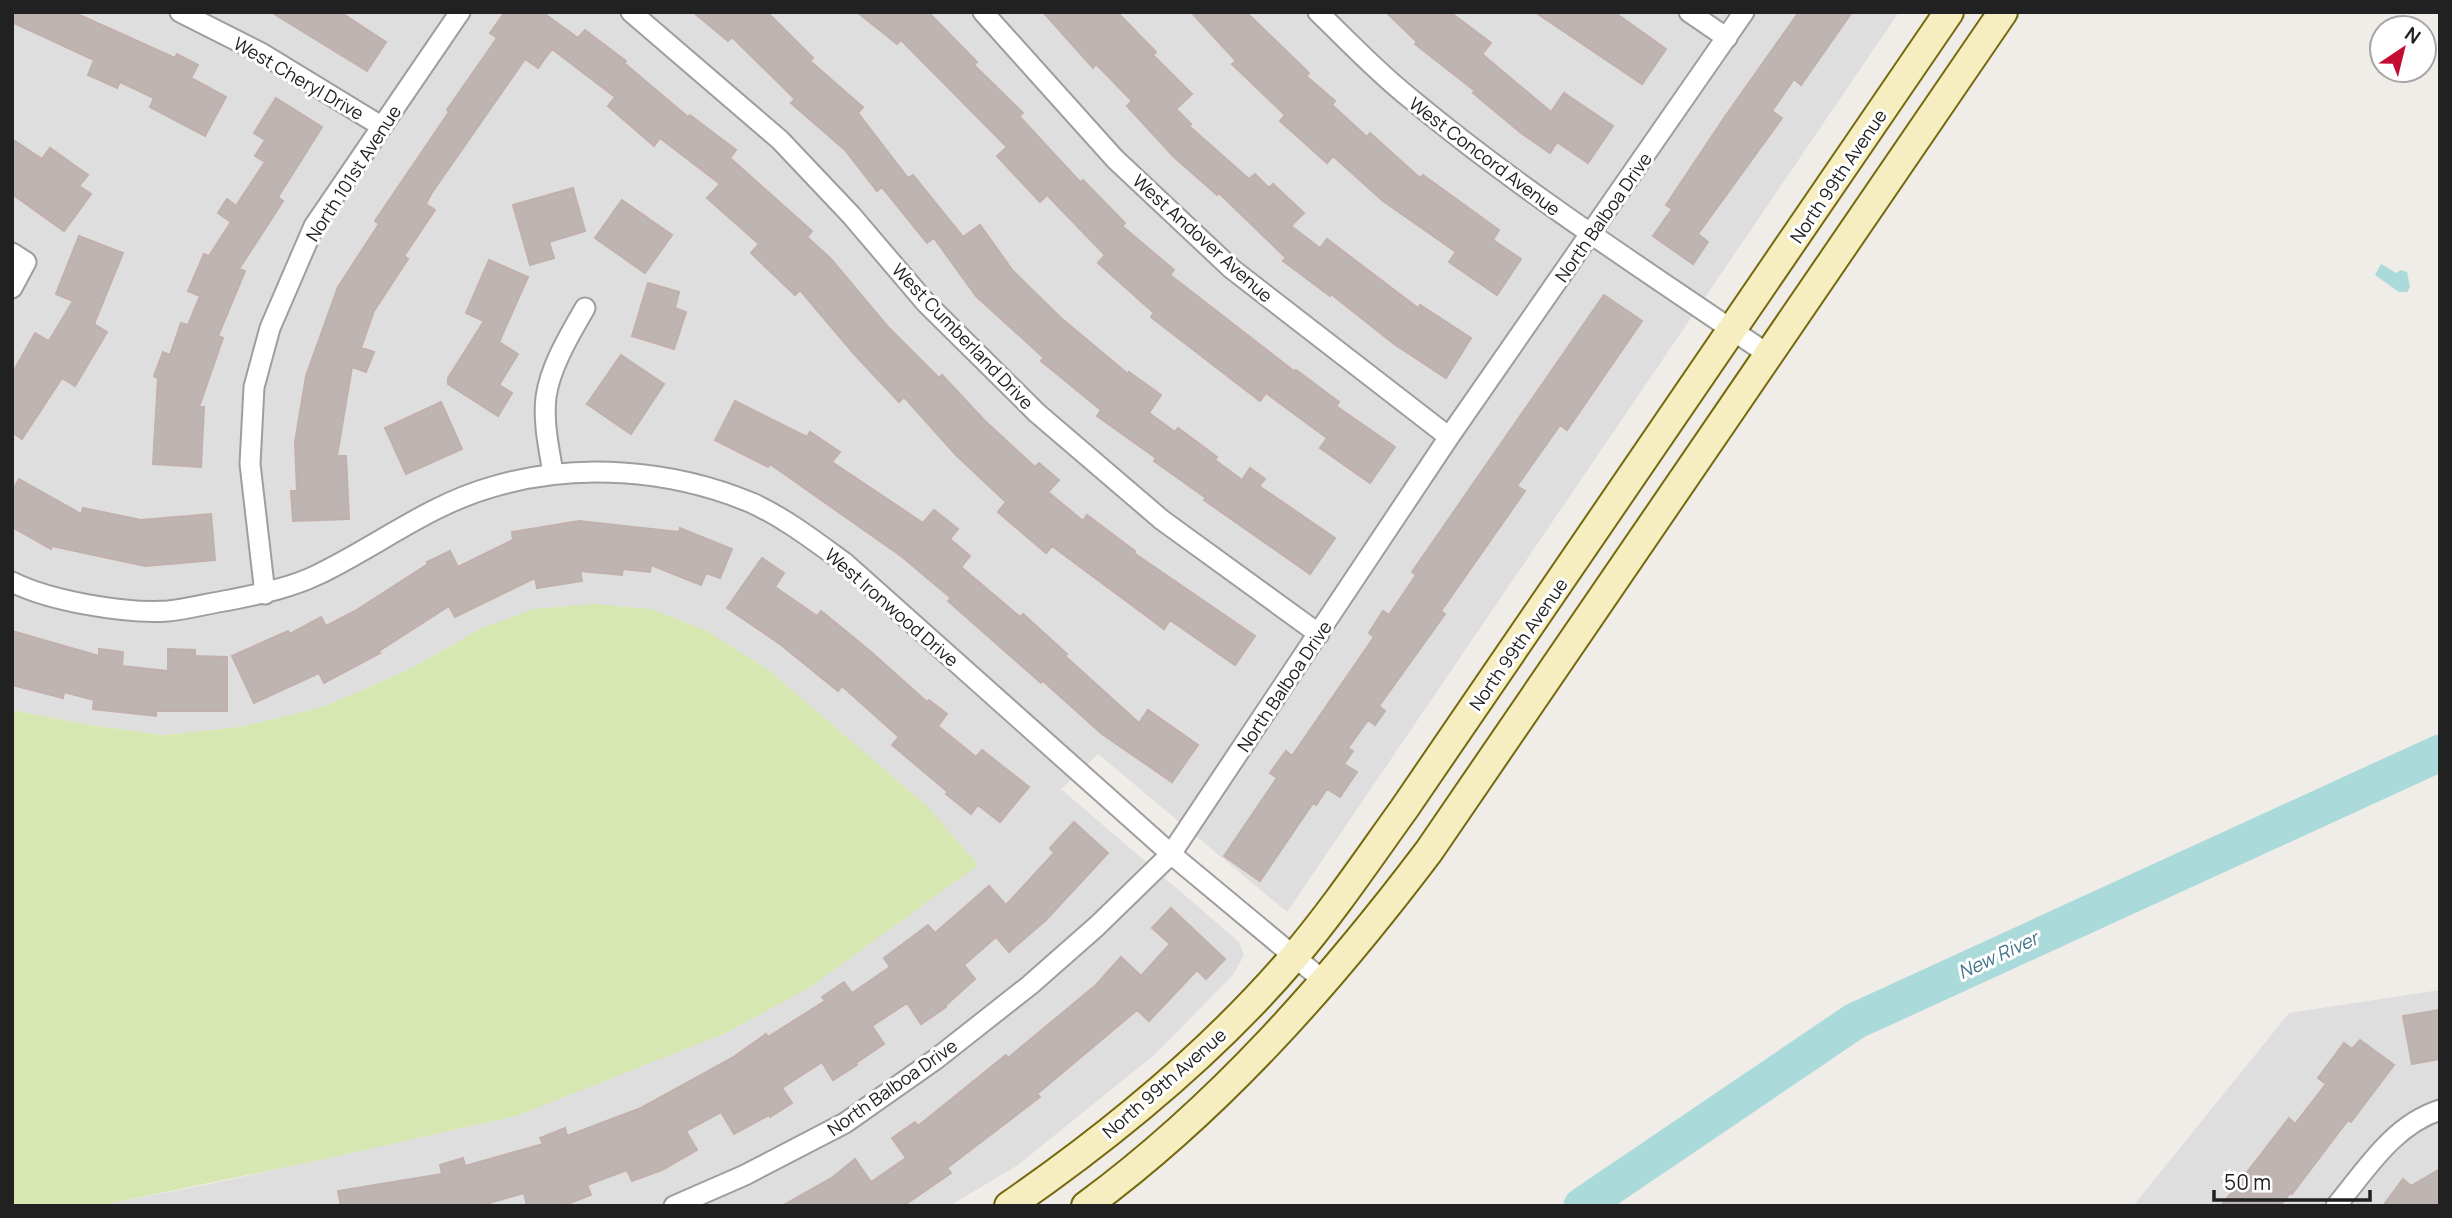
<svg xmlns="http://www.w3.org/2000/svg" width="2452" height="1218" viewBox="0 0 2452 1218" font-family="Manrope,sans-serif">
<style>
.residential{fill:#dfdede}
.grass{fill:#d7e7b1}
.water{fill:#abdadb}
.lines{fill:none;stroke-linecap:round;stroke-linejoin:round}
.river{stroke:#abdadb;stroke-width:37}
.building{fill:#beb4b1;stroke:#c1b0ab;stroke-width:2}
.street-casing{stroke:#9e9e9e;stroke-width:23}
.secondary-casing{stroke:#74690c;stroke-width:32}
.street{stroke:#fff;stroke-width:19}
.secondary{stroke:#f6eec0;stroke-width:28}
.labels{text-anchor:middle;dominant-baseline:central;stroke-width:6;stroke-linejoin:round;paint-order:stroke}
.street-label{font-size:18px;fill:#212121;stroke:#fff}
.water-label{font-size:19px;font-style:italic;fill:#45778d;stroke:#fff}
</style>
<rect width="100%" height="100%" fill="#f0ece8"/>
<path class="residential" d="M12 12H1899L1287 912 1098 754 1061 789 1239 942 1244 955 1233 975 1154 1055 1018 1165 949 1206H96L210 1184 516 1116 927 806 872 759 480 629 412 668 323 707 240 727 163 735 90 725 12 710Z
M2440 990V1206H2133L2289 1013Z"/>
<path class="grass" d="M594 604 651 609 707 631 770 671 927 806 978 865 812 986 726 1033 516 1116 320 1160 107 1204 12 1206V710L90 725 163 735 240 727 323 707 412 668 480 629 533 609Z"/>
<path class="water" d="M2381 264 2396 273 2401 270 2407 272 2410 287 2407 292H2399L2375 275Z"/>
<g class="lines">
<path class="river" d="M1582 1206 1855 1021 2440 753"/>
</g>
<path class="building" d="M12 12H73L175 58 177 54 198 65 191 78 226 97 205 136 150 107 154 98 120 82 117 88 88 75 94 60 12 22Z
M271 12H340L386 42 367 71Z
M505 12H542L578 38 585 30 626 61 624 63 688 117 690 115 736 150 730 158 812 231 807 237 831 259 888 327 939 378 942 375 985 421 1035 467 1039 463 1059 480 1048 492 1083 521 1087 515 1135 551 1134 553 1255 636 1235 665 1170 620 1164 629 1052 546 1046 553 998 512 1006 502 956 455 904 397 899 402 855 355 800 290 795 295 751 253 759 244 707 198 720 184 660 138 654 146 608 106 615 97 552 49 538 68 525 59 431 194 426 204 435 210 404 256 408 259 374 311 361 348 374 352 366 372 352 367 337 456H346L349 519 293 521 291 491H297L295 442 306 376 338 287 379 224 375 221 449 112 447 110 497 38 490 33Z
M693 12H767L813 58 810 61 863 107 858 113 908 178 913 175 963 237 980 225 1013 271 1061 318 1128 374 1129 372 1161 395 1149 413 1175 432 1178 428 1217 457 1215 460 1242 480 1250 468 1265 479 1259 486 1335 538 1310 574 1204 500 1206 498 1154 461 1156 458 1097 416 1101 410 1041 361 1044 358 976 296 934 238 927 243 882 187 877 191 845 150 791 103 795 99 732 37 728 41Z
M857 12H928L977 62 974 65 1023 113 1019 116 1080 182 1083 180 1125 223 1122 226 1174 270 1170 275 1294 371 1296 370 1339 402 1336 406 1395 447 1370 483 1320 448 1327 438 1266 393 1260 401 1151 317 1154 313 1098 263 1105 255 1047 195 1040 202 997 156 1007 147 901 40 897 44Z
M1043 12H1117L1156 52 1153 55 1192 94 1176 109 1191 124 1189 126 1249 179 1255 174 1269 188 1273 184 1304 213 1291 226 1320 248 1327 239 1418 308 1420 305 1471 338 1446 378 1394 344 1331 294 1330 296 1283 261 1286 258 1219 193 1217 195 1174 157 1127 106 1132 101 1096 64 1093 68Z
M1191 12H1246L1309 73 1306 76 1335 101 1332 105 1367 137 1370 133 1420 178 1423 175 1499 230 1493 240 1521 259 1497 295 1449 262 1456 252 1383 201 1333 156 1327 163 1280 121 1285 115 1232 64 1236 61Z
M1386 12H1450L1491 43 1482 54 1551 112 1564 93 1613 126 1588 163 1557 142 1550 153 1521 133 1473 93 1475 91 1415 44 1417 42Z
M1535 12H1614L1666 49 1642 84Z
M1799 12H1852L1801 85 1794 79 1772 111 1782 118 1698 234 1708 242 1693 264 1653 236 1672 209 1666 205 1724 118Z
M276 98 322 127 278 197 283 201 239 269 245 271 218 336 223 338 199 407H204L201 467 153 464 158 378 154 376 163 352 170 355 181 323 188 325 200 296 188 291 204 254 209 256 231 222 218 213 227 199 236 206 265 162 255 156 265 140 254 133Z
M12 139 42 159 50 148 88 175 79 186 91 194 64 231 12 194Z
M573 188 585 231 549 242 554 258 530 265 513 205Z
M622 200 672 235 645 273 595 238Z
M79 236 123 253 94 324 107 332 75 386 62 378 22 439 12 432V374L35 333 49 341 73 301 56 294Z
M489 260 528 277 499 342 518 354 499 385 512 393 498 416 448 384V378L484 321 466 313Z
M648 283 679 292 675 308 686 312 674 349 632 336Z
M1604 295 1642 321 1567 430 1560 425 1517 486 1525 491 1441 611 1445 614 1379 706 1385 711 1375 725 1368 720 1348 748 1353 751 1344 764 1357 772 1340 797 1327 789 1316 805 1313 803 1260 881 1224 856 1277 778 1270 773 1286 751 1292 756 1374 637 1369 633 1383 611 1389 615 1416 575 1412 572Z
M621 355 664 384 631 434 587 404Z
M735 401 807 437 810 432 840 452 832 462 923 523 934 510 958 529 950 539 970 556 961 567 1020 617 1023 614 1067 654 1065 656 1139 723 1148 710 1198 745 1172 782 1102 734 1043 681 1041 683 948 601 951 598 901 556 770 464 768 467 715 440Z
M441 402 462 449 406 474 385 428Z
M19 479 81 514 83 508 141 520 211 514 215 560 145 566 52 546 51 549 12 527V491Z
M579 521 679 532 680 528 732 549 720 578 706 573 701 585 651 565 650 572 623 569 622 575 580 571 582 581 537 588 535 578 455 617 449 606 379 651 380 653 324 683 319 673 254 703 232 656 288 631 290 634 321 617 326 626 355 611 428 564 427 562 450 551 458 567 513 540 512 532Z
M762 558 784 573 775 587 817 616 821 611 870 651 927 702 929 700 947 714 938 726 976 757 982 750 1029 787 1000 822 978 805 971 814 946 794 948 792 892 745 899 737 842 686 838 691 780 644 727 608Z
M12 631 99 656V649L123 652 122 666 168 671V649L195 650V656L227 657V711H156V716L93 709 94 700 64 692 63 698 12 685Z
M1074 822 1108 853 1046 920 1009 952 996 937 964 965 975 979 945 1006 946 1007 921 1024 907 1003 872 1026 884 1044 856 1063 857 1065 833 1080 822 1062 782 1088 792 1103 770 1117 769 1115 734 1134 721 1112 686 1131 697 1150 662 1170 632 1181 627 1170 587 1185 591 1195 562 1206H527L524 1193 479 1206H341L338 1191 442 1174 440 1165 463 1158 465 1166 543 1144 540 1138 565 1128 567 1136 641 1108 732 1058 766 1034 768 1037 825 1001 822 997 844 982 852 993 890 967 884 958 928 925 935 933 989 886 1006 905 1054 853 1050 848Z
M1171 908 1225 959 1206 979 1197 970 1149 1021 1137 1010 1037 1094 1040 1097 947 1168 951 1173 903 1206H782L833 1177 855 1159 871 1182 906 1158 892 1138 915 1122 918 1126 1006 1055 1008 1058 1096 985 1121 957 1141 976 1170 944 1152 928Z
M2440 1010V1059L2412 1064 2403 1016Z
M2360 1040 2394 1065 2351 1122 2348 1120 2292 1194 2290 1193 2280 1206H2221L2289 1118 2295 1124 2326 1084 2318 1078 2344 1043 2352 1049Z
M2440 1169V1206H2383L2403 1179 2411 1186Z"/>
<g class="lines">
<g class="street-casing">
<path id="street" d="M180 12 263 54 381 126
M631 12 780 140 851 215 926 303 1037 413 1162 520 1319 634
M983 12 1115 159 1232 269 1449 437
M1318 12C1349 42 1378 73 1411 99 1524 193 1648 272 1769 355
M1689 12 1727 38
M12 253 26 262 12 288
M553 473C549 448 543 423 546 397 550 367 570 334 585 308
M12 582C50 601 125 614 168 611 188 609 210 603 230 600 259 594 290 588 317 575 376 547 428 505 492 487 575 462 671 469 752 503 785 518 816 542 845 563L1171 854 1325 982
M265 594 250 464 254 387 270 328 314 226 460 12
M674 1206 745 1175 845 1123 936 1059 1030 985 1097 926 1171 854 1449 437 1744 12
M2336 1206C2366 1170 2393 1125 2440 1110"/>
</g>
<g class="secondary-casing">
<path id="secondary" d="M1009 1206C1113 1134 1211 1054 1293 958 1333 911 1368 859 1404 809L1949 12
M1086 1206C1219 1108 1330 982 1429 851L2003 12"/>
</g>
<use href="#street" class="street"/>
<use href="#secondary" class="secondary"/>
</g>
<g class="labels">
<g class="street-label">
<text transform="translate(299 78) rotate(30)">West Cheryl Drive</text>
<text transform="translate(1485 156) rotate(37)">West Concord Avenue</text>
<text transform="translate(353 173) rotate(-57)">North 101st Avenue</text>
<text transform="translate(1838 176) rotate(-56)">North 99th Avenue</text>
<text transform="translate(1603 217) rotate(-55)">North Balboa Drive</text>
<text transform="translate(1203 238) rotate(42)">West Andover Avenue</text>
<text transform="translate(963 336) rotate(46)">West Cumberland Drive</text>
<text transform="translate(892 607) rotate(41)">West Ironwood Drive</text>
<text transform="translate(1518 644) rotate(-55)">North 99th Avenue</text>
<text transform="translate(1284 686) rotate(-56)">North Balboa Drive</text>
<text transform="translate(1164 1083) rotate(-41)">North 99th Avenue</text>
<text transform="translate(892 1087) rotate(-35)">North Balboa Drive</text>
</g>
<g class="water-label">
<text transform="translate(1998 955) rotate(-25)">New River</text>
</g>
</g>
<rect width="2452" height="1218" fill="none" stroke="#212121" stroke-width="28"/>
<g transform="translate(2403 49) rotate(35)"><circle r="33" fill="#ffffff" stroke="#a6a6a6" stroke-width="2"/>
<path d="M0-5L12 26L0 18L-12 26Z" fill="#c50c33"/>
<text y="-10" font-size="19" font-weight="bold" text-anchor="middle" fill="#212121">N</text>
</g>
<path d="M2214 1190v10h156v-10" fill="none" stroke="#212121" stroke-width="3.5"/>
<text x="2224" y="1190" font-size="21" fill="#212121" stroke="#ffffff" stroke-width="5" paint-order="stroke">50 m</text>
</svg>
